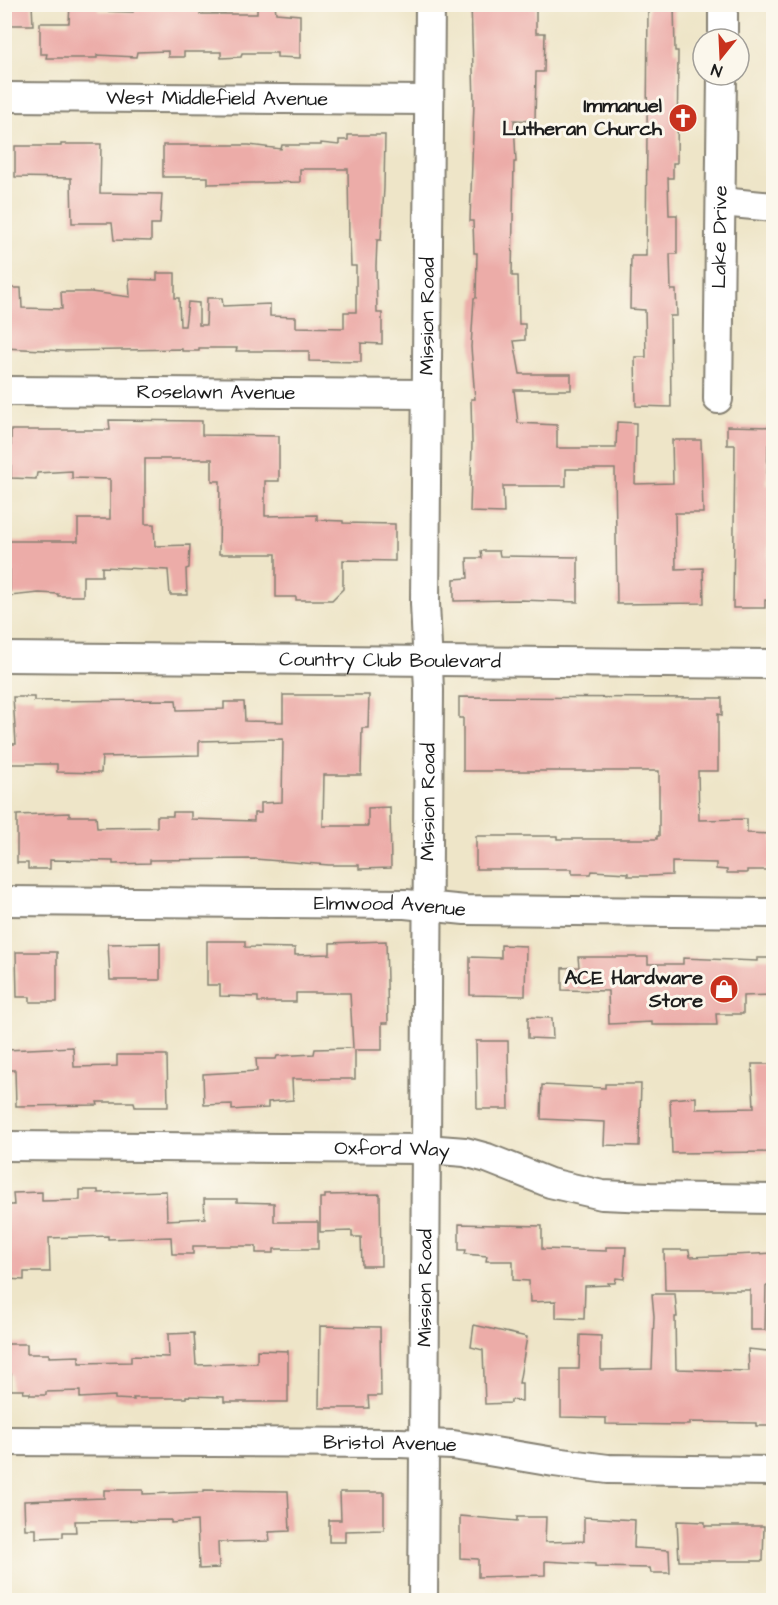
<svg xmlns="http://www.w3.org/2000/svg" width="778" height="1605" viewBox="0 0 778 1605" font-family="'Architects Daughter',sans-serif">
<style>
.building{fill:#ecaca8}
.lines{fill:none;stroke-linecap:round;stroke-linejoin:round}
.minor-casing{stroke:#858072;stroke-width:32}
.minor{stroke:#fff;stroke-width:28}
.labels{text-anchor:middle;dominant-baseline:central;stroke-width:6;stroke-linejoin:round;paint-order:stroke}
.street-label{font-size:20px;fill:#1c1c1c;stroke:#fbf7ec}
.poi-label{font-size:20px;font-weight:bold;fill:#1c1c1c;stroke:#fbf7ec;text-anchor:end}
</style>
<rect width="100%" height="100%" fill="#fbf7ec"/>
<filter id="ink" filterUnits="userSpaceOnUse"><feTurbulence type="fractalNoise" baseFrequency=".0167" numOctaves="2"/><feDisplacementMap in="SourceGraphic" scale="12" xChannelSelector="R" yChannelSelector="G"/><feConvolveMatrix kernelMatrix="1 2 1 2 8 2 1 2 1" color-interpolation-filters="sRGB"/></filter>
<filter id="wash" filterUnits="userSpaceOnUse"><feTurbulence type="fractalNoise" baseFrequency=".008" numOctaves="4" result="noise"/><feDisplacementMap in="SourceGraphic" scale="24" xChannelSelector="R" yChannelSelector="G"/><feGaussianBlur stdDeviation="1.35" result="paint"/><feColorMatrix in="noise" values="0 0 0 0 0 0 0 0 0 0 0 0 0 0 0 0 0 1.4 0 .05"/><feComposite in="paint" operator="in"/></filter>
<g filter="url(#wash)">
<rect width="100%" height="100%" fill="#eee5c8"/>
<g id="blocks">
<path class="building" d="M11 4H32L33 25H11Z
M70 4H99V11L133 12V4H196V11L200 10V14H257V4H275L276 13 300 15V58L277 57V53H242L241 57 221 58V52H184V57H168V51L137 52 136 57 97 55V58H46L47 54H40V23H69Z
M471 4H536V33H545L544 72H536L535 121 514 120 516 162H514L512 276H518L519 324H525V340L514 341 520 374H571V390H514L518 423 557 425V448H616L617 422 636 423 635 484 673 483 672 440H701L703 513H675L676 569 703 568 704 603 617 604 615 469H566V486H503L504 513 470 512 472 443 471 399H475L471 347 474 298H476L477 253H474L473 221H470L474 102Z
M648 4H674L675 51H678L677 163H673V178H668L669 215H677V254H670L671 290H676L677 316H670L671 407 636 406 635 357H646L645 310 630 309 631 256H646Z
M348 135H385L384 188 381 240H377L376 266 377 313H382V344L361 343V362L309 361V351H236L237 348H199V351H182V349L63 351 4 348V288H21L22 308 62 309 61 292H91L130 297 129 279 157 280V273H175V298H179L180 326H185L188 302 199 303V325H206L207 298H222L223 306 270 304V316L296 317V327L344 328V312H356V266H351L350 239H349L348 169H300V182L208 184V177H163V145H249L281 149 282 145H321V143L339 145V140H348Z
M61 144H101L100 193 162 194 160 224H151V241L114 240 112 223H72L71 178 15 177V146H61Z
M109 420 202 421V435L279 436V481H265V516L317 515V520L343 521V523L395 524V561L343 560V589L332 600H296V597H276V554H219L220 481H212V459H145V524H154L155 546 190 545 189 568 186 569 187 595H170L168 570 102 567V576H83V596H58V594L39 593 10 596V570H4V541H78V519H110V479L72 478V471L37 473 36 479 11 478V430H110Z
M727 426 774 427V445H768L767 485 774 486V523H769L768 563H774V601L765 600V608H733L735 445H727Z
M481 551H499L500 556 578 557V602L520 600 454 601V579L468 578 467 558H482Z
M283 695H369L368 728H362L361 775H324L323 826H368V808L390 807 391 868 359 869V865H329L255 859 150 860V863L113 864V861L50 860V869H28V863H17V815L69 813V816H96L97 828 157 827V816H173V812H191V819L254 821V813H261V803L282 802 283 739 199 741V755L102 757 101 773 57 772V764H8V744H16L13 697H34V701L176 700 177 710 224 709V702H244L245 721 283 722Z
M459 697 722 698V715L718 714V771H698L699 820 747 819V833L772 834 774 870H747V873H727V870L716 869V863L672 862V875L649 876H628V873L592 871 591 874H572V869H476V836H557V839H657V836H659V771H463V718H459Z
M207 941H245V947L295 948V955L330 954V943L386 941 388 1023H382V1050H355V1079H292L293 1100 268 1102V1108L245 1109 232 1110V1104L204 1105 203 1074 257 1071 256 1059H276L277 1056 314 1054 315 1049 353 1048 350 993H296V1002H258V997L220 996V985H207Z
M160 943V980H110L108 944Z
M501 945 526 946 525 996 470 995V957L501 958Z
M16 952H57V1002H30V997H17Z
M578 957H648V964H683V958L757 961V958H774V995L743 996V1014H716L717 1025H652V1022L609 1024 608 991 562 990V968L579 967Z
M528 1017 552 1018 553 1039 528 1038Z
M476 1041H508L509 1109H477Z
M73 1047 74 1067 117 1066V1055H167L168 1107H135L134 1102H97L98 1105 16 1106 15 1070H6V1050Z
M752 1064H774V1152L672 1153 670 1099 696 1097V1109L754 1108Z
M605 1084H641L639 1146 604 1145 605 1122 541 1119 542 1085 605 1088Z
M80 1190H98V1193L166 1191 167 1220 205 1218 204 1199H237V1202L274 1203V1222H318V1249H274V1253H256V1246H193V1254H172L171 1237 108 1239V1236L49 1238 50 1272H24V1280L6 1279V1205H14L13 1193 42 1192V1201L80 1200Z
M380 1194 381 1266H362L361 1237H352V1231L320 1232V1198H325V1195Z
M459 1224 542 1226V1249L606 1251V1247H626L624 1279 616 1278 615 1283H608L609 1285 585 1286 584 1319 556 1318V1301L530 1302 529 1281 513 1280V1261H486L487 1256 465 1254 466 1250H459Z
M664 1250H689L690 1257 774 1253V1286H766L765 1330H750V1290H665Z
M652 1294H675L677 1317H675L676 1369 749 1371 748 1349 768 1351 771 1392H774V1426H756V1423L690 1422V1425L606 1424V1418L561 1417V1369H579L580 1335 601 1336V1370L652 1369 654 1316Z
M474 1325 527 1337 519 1383H522V1401L511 1400V1403L485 1404 483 1350 471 1347Z
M320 1326 380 1327 381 1396H368L369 1408H319Z
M194 1333 196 1365 257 1363V1350L288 1351V1402H224V1397L186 1396V1398H133L134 1400 115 1399V1396L80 1398V1391L46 1392V1395H30V1393H23L24 1390H11V1374H4V1344H27V1354H49V1357L79 1356V1363L131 1362V1356L169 1357 168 1334Z
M104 1490H143V1494L204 1492V1490L288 1491 290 1531 269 1532 270 1541 218 1542 219 1568 199 1569 197 1521 171 1523V1520L75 1521 76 1532H63V1537L36 1538V1529H25L24 1501 104 1498Z
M340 1492H384V1530L345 1531V1542H329V1520H341Z
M460 1516 517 1521V1517H546L545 1542 584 1541V1517L635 1520 634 1548 669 1550 670 1573H651L650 1568 595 1567V1564L545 1561V1575L478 1577V1559L460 1558Z
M677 1521 705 1522V1526H764L763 1561H679Z"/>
</g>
</g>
<g filter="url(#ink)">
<use href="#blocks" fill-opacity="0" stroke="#858072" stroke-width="1.5"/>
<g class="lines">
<g class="minor-casing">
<g id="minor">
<path d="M723 39V4"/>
<path id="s1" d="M4 97 429 100"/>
<path d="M721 202 774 207"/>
<path id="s2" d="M4 391 427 394"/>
<path id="s3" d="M718 399 722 75"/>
<path id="s4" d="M4 657 774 664"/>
<path id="s5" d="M4 901 405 904 465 910 774 913"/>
<path id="s6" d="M4 1146 426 1149 465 1152 487 1158 550 1183 602 1195 650 1197 774 1199"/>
<path id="s7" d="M4 1441 399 1443 453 1445 554 1462 608 1469 774 1471"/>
<path id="s8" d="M423 1600 429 690 425 603 430 4"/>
</g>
</g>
<use href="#minor" class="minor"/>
</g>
</g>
<defs>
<g id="church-disc" transform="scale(1.5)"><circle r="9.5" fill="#c8321e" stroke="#fbf7ec"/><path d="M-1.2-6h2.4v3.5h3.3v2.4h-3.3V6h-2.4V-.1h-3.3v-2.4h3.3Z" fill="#fff"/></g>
<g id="shop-disc" transform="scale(1.5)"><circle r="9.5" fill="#c8321e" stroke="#fbf7ec"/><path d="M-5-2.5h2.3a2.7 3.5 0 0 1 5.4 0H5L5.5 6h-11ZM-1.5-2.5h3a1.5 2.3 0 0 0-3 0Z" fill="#fff"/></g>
</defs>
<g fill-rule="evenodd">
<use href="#church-disc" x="683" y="118"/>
<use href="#shop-disc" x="724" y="989"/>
</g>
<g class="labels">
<g class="street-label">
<text stroke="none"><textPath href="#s1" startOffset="213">West Middlefield Avenue</textPath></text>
<text stroke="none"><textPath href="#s3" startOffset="162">Lake Drive</textPath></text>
<text stroke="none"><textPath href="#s8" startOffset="1284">Mission Road</textPath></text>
<text stroke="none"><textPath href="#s2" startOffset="212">Roselawn Avenue</textPath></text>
<text stroke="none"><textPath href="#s4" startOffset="386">Country Club Boulevard</textPath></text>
<text stroke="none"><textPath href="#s8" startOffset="798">Mission Road</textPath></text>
<text stroke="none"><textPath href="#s5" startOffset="386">Elmwood Avenue</textPath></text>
<text stroke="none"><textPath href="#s6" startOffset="388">Oxford Way</textPath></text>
<text stroke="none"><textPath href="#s8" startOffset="312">Mission Road</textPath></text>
<text stroke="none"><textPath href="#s7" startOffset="386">Bristol Avenue</textPath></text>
</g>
<g class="poi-label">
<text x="662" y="106">Immanuel<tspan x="662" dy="23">Lutheran Church</tspan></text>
<text x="703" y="978">ACE Hardware<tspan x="703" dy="23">Store</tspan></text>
</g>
</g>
<rect width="778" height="1605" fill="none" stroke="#fbf7ec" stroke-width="24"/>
<g transform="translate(721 57) rotate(198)"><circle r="28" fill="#fbf7ec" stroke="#a29f99" stroke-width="1.5"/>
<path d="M0-4.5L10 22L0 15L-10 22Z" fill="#c8321e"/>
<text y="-9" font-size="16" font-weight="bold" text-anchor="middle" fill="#1c1c1c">N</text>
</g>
</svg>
